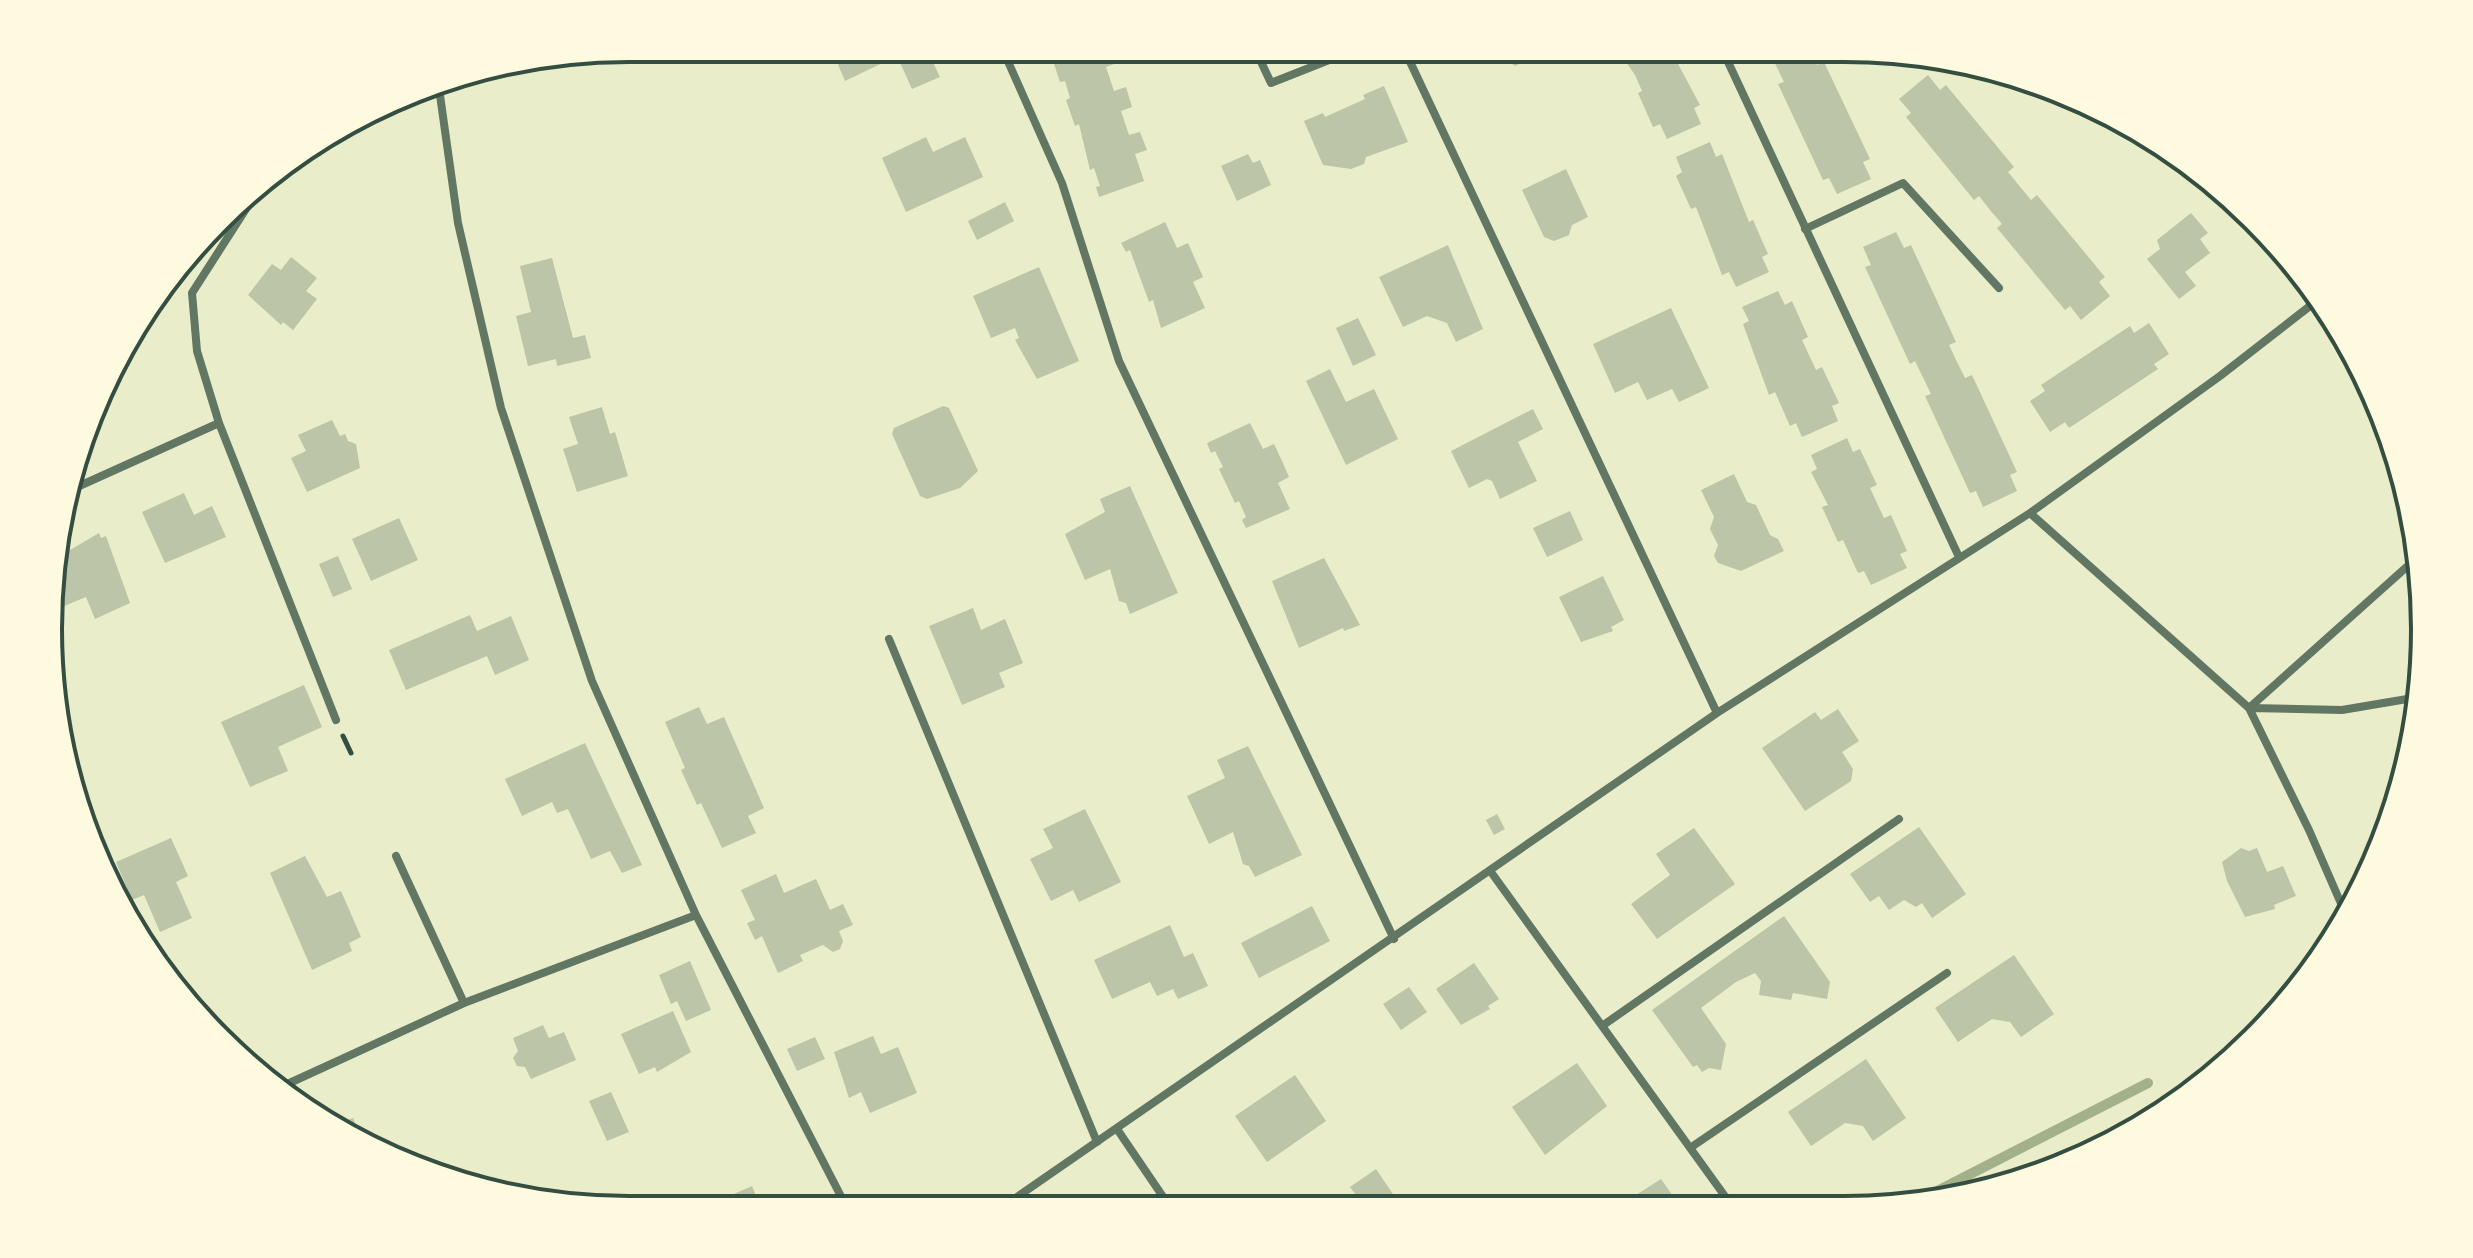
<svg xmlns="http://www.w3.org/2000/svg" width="2473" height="1258" viewBox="0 0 2473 1258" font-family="Montserrat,sans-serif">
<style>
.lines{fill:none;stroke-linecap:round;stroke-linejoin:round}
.stream{stroke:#a3b18a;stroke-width:10}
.building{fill:#bcc5a7}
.path{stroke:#344e41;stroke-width:5}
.minor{stroke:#617663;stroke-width:8}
.rim{fill:none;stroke:#344e41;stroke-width:4}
</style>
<rect width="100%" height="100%" fill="#e9edc9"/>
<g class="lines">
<path class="stream" d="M1910 1205 2148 1083"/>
</g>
<path class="building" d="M831 48H926L940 77 912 89 897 56 845 81Z
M1054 48H1112L1117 63 1106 67 1114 91 1126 87 1132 107 1121 111 1129 135 1140 132 1147 150 1135 154 1144 181 1099 197 1096 187 1100 186 1094 168 1090 170 1079 124 1075 126 1066 100 1070 98 1065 81 1060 82 1054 64Z
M1274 49H1311L1273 64 1267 51Z
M1480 49H1541L1543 53 1515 66 1505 59 1494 64 1485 61Z
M1617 49H1670L1700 105 1694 108 1701 124 1667 139 1660 124 1653 127 1638 93 1642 91 1635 75Z
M1768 49H1810L1817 65 1824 62 1870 159 1863 162 1871 179 1837 194 1829 178 1823 180 1778 84 1784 82Z
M1928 75 1940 90 1946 85 2014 167 2008 172 2031 200 2037 195 2105 277 2099 282 2110 296 2081 320 2070 306 2065 310 1997 228 2002 224 1990 210 1979 196 1974 200 1906 117 1911 113 1899 99Z
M1384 86 1408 142 1366 157 1364 164 1351 169 1323 165 1304 121 1323 113 1325 117 1365 99 1363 95Z
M926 137 933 152 965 137 983 177 906 212 882 158Z
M1710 142 1716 157 1722 154 1749 222 1753 220 1768 254 1762 257 1769 272 1736 287 1729 272 1722 275 1696 207 1691 209 1676 176 1682 172 1676 157Z
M1248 154 1253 163 1260 160 1271 185 1237 201 1221 166Z
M2182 159 2197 168 2204 174 2198 178Z
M1566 169 1588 217 1572 225 1569 235 1554 241 1544 237 1522 190Z
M1005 202 1014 221 977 240 968 221Z
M2191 213 2208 233 2200 239 2210 253 2185 272 2196 286 2179 299 2147 259 2160 249 2157 240Z
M2248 215 2264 230 2260 233Z
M1165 222 1177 248 1188 243 1203 277 1193 282 1205 308 1161 328 1153 300 1149 302 1130 250 1126 252 1121 243Z
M1896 232 1904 248 1911 245 1956 342 1949 345 1957 362 1965 378 1972 375 2017 472 2010 475 2017 491 1983 507 1976 491 1970 493 1925 396 1931 394 1915 361 1910 364 1865 267 1871 265 1863 247Z
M1448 245 1483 329 1456 342 1447 323 1427 316 1403 327 1379 277Z
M291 257 317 278 306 291 317 299 293 330 283 322 281 325 248 295 272 264 281 270Z
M552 258 573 338 585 335 591 358 557 366 556 359 528 366 516 316 531 312 520 266Z
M1039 267 1079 361 1037 379 1015 340 1019 338 1015 328 991 338 973 296Z
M1778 291 1785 305 1792 301 1808 337 1802 340 1816 370 1822 367 1839 403 1832 406 1838 421 1802 437 1796 423 1790 426 1775 392 1769 395 1743 324 1749 321 1742 307Z
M1671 308 1709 388 1679 402 1672 389 1647 400 1638 382 1615 393 1593 344Z
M1358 318 1376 355 1353 366 1336 328Z
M2149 323 2169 354 2154 364 2158 369 2069 428 2065 422 2050 432 2030 401 2045 391 2041 385 2130 326 2134 333Z
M1330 369 1346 402 1374 389 1398 439 1346 465 1306 381Z
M943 406 949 408 978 471 960 488 927 499 920 496 892 434 894 428Z
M602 407 610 434 615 432 628 476 577 492 563 449 578 444 569 417Z
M1533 409 1543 429 1518 442 1537 481 1500 499 1492 481 1487 479 1469 488 1451 451Z
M332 420 340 436 345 434 348 441 356 444 360 468 307 492 291 458 306 451 298 435Z
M1250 423 1263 449 1274 444 1282 461 1289 477 1278 483 1290 509 1246 528 1242 520 1246 517 1239 501 1235 503 1219 469 1223 467 1215 451 1211 453 1207 443Z
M1847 438 1853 452 1860 449 1877 485 1870 488 1884 518 1891 515 1907 551 1900 554 1907 568 1871 585 1864 571 1858 573 1843 540 1838 542 1822 507 1828 505 1811 472 1817 469 1811 455Z
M1734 474 1747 502 1756 505 1770 535 1778 539 1784 551 1741 571 1718 563 1714 556 1718 545 1710 529 1714 517 1701 490Z
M1130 486 1178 593 1130 614 1126 603 1119 601 1110 569 1085 580 1065 534 1105 512 1100 499Z
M184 493 194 515 212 506 226 537 165 563 142 512Z
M1570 511 1583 540 1547 557 1533 528Z
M399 518 418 560 371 581 352 539Z
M99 533 101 538 106 536 130 603 95 619 86 597 57 609 58 557Z
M338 556 352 589 333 597 319 564Z
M1324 558 1360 625 1344 631 1343 628 1299 648 1272 581Z
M1603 576 1624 620 1611 627 1613 631 1581 642 1559 597Z
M973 608 981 630 1005 619 1023 663 999 673 1005 687 962 705 929 626Z
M470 615 477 631 511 616 529 660 495 675 487 656 406 690 389 650Z
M304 685 322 727 278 747 288 771 250 787 221 722Z
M699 707 707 724 724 717 764 808 748 816 756 833 722 848 701 803 697 805 681 770 685 768 665 722Z
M1838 709 1859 741 1842 752 1853 769 1851 781 1805 811 1762 748 1815 712 1821 720Z
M585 743 642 865 622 873 610 851 591 859 568 809 557 813 552 802 522 816 505 779Z
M1248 746 1302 855 1255 877 1249 866 1243 864 1233 832 1209 844 1187 796 1225 778 1217 760Z
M1085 809 1121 882 1079 902 1073 890 1051 901 1030 859 1053 848 1043 829Z
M1497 814 1505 829 1494 835 1486 820Z
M1919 827 1966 894 1932 918 1922 903 1916 907 1904 900 1889 910 1879 896 1870 902 1850 874Z
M1694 828 1735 884 1657 939 1631 904 1670 875 1656 854Z
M171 838 188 876 176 882 192 918 160 932 144 895 132 900 116 862Z
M2241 848 2249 851 2257 848 2267 872 2283 866 2296 896 2274 905 2275 909 2245 917 2227 881 2222 862Z
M305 856 327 897 341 891 361 937 349 943 352 951 312 970 270 873Z
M776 874 784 893 816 879 830 910 843 904 853 925 839 931 843 941 840 949 833 952 823 945 800 955 803 961 778 973 762 936 755 940 747 923 755 920 741 890Z
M1312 906 1330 941 1259 978 1241 943Z
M1784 916 1830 982 1827 999 1793 993 1791 1000 1759 995 1761 981 1755 973 1736 982 1701 1008 1726 1044 1721 1070 1709 1068 1702 1072 1697 1065 1693 1067 1652 1010Z
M1170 925 1184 957 1193 953 1208 986 1178 999 1173 989 1157 996 1150 982 1112 999 1094 960Z
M2014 955 2054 1014 2021 1037 2010 1022 1992 1019 1958 1042 1935 1008Z
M690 961 711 1010 686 1021 677 1001 671 1004 659 975Z
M1474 963 1499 999 1488 1006 1490 1009 1461 1025 1436 989Z
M1409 987 1427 1012 1401 1030 1383 1004Z
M673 1011 691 1052 657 1072 655 1067 639 1074 621 1034Z
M543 1025 549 1038 564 1032 576 1060 531 1079 525 1067 517 1066 513 1058 518 1051 513 1038Z
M873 1036 881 1054 898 1047 917 1093 870 1113 861 1092 849 1098 834 1052Z
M815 1037 825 1059 797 1071 787 1049Z
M1866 1059 1906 1118 1873 1141 1863 1126 1845 1123 1811 1146 1788 1112Z
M1577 1063 1607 1106 1545 1155 1512 1107Z
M1295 1075 1326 1121 1267 1162 1235 1116Z
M611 1092 629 1132 607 1141 589 1101Z
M353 1118 364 1144 336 1124Z
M1376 1169 1399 1203 1394 1206 1365 1207 1350 1187Z
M1661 1179 1680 1206H1632L1640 1201 1636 1195Z
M752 1186 761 1208 669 1209 668 1205 695 1194 702 1208Z"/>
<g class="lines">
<path class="path" d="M343 736 351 753"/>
<path class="minor" d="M1002 48 1062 183 1119 361 1394 939
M1255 49 1271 83 1357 49
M1404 49 1717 713
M1722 49 1959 557
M438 81 458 223 501 408 592 681 696 915 847 1208
M280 166 253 198 192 293 197 351 219 423 336 720
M1805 229 1903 183 1999 288
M66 492 219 423
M2030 513 2249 708 2309 830 2346 915
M889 639 1097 1142
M2249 708 2420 555
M2249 708 2342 710 2419 697
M396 856 464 1003
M1491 872 1732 1206
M1602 1026 1899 819
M283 1086 464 1003 696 915
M1117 1129 1170 1207
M1690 1148 1947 973
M1001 1208 1717 713 2030 513 2220 376 2319 299"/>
</g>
<path d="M0 0H2473V1258H0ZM629 62H1844A567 567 0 0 1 2411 629V629A567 567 0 0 1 1844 1196H629A567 567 0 0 1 62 629V629A567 567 0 0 1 629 62Z" fill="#fefae0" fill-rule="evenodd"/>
<path class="rim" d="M629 62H1844A567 567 0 0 1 2411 629V629A567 567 0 0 1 1844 1196H629A567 567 0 0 1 62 629V629A567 567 0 0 1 629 62Z"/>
</svg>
